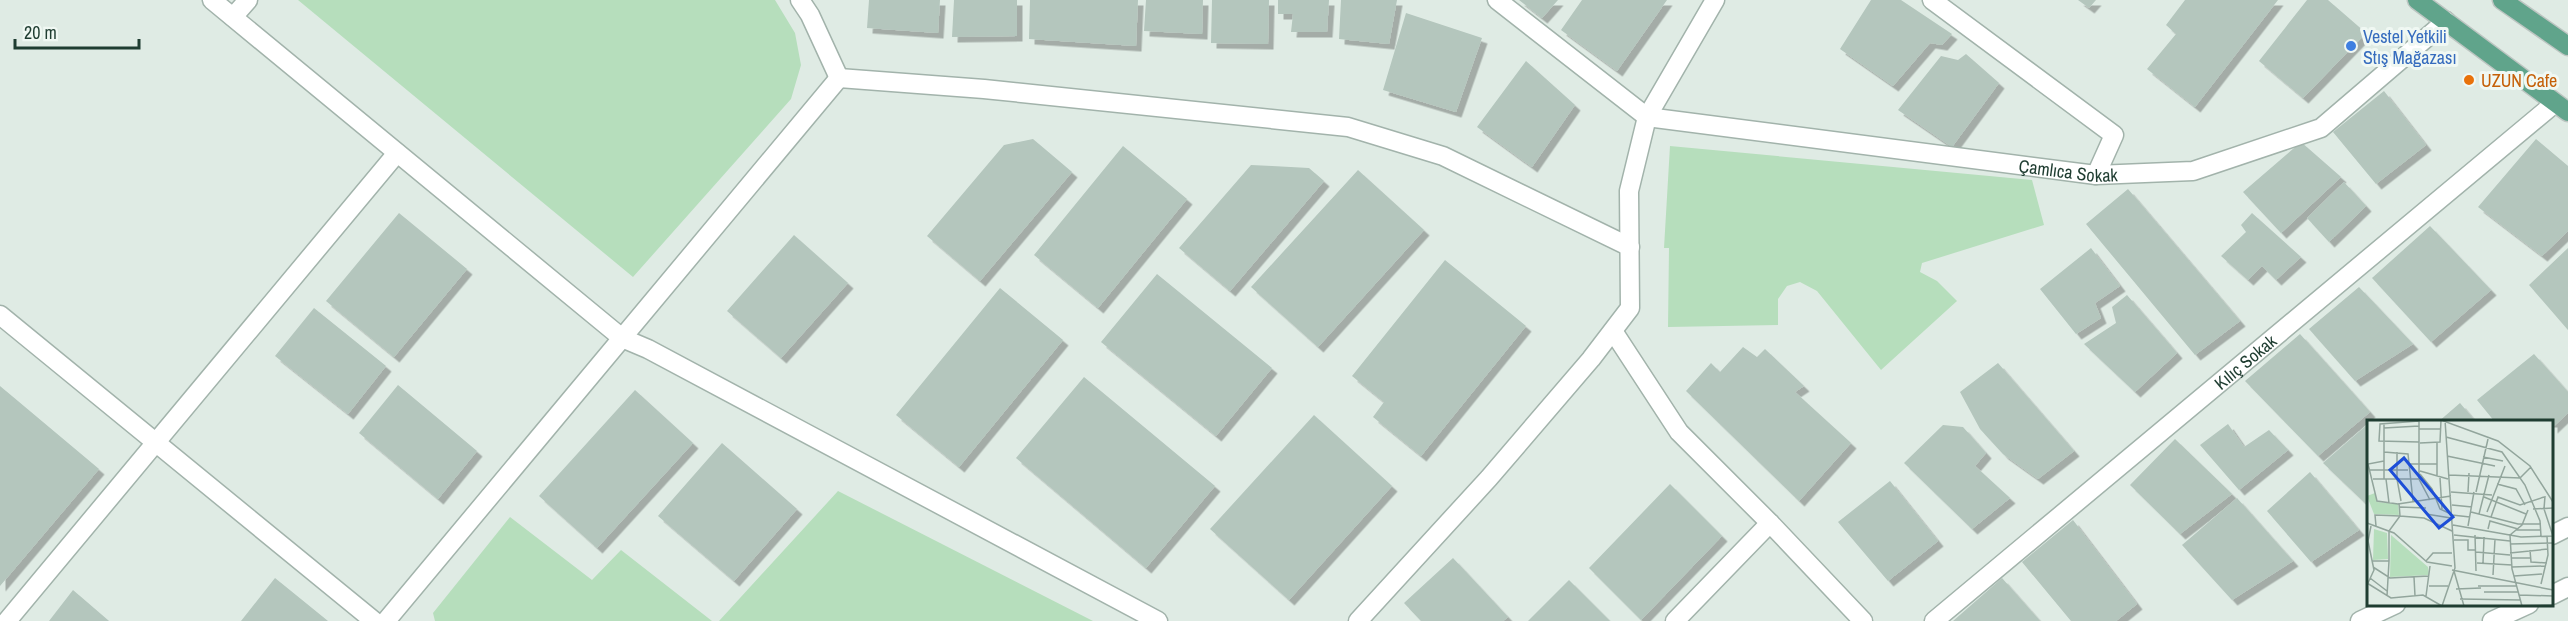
<svg xmlns="http://www.w3.org/2000/svg" width="2568" height="621" viewBox="0 0 2568 621" font-family="'Archivo Narrow',sans-serif">
<style>
.green{fill:#b6debc}
.building{fill:#b4c6bd;filter:url(#shadow)}
.lines{fill:none;stroke-linecap:round;stroke-linejoin:round}
.lane-casing{stroke:#a2b3ab;stroke-width:21}
.street-casing{stroke:#a2b3ab;stroke-width:21}
.primary-casing{stroke:#bcc5c1;stroke-width:21}
.lane{stroke:#fff;stroke-width:18}
.street{stroke:#fff;stroke-width:18}
.primary{stroke:#60a48b;stroke-width:18}
.shop-dot{fill:#3f7fe0;stroke:#f0f8f3;stroke-width:2}
.food-dot{fill:#e8710a;stroke:#f0f8f3;stroke-width:2}
.labels{text-anchor:middle;dominant-baseline:central;stroke-width:6;stroke-linejoin:round;paint-order:stroke}
.shop-label{font-size:18px;fill:#366cbe;stroke:#f0f8f3;text-anchor:start}
.food-label{font-size:18px;fill:#c56008;stroke:#f0f8f3;text-anchor:start}
.street-label{font-size:18px;fill:#1f3d31;stroke:#f0f8f3}
.inset-road{fill:none;stroke:#92a59c;stroke-width:1.5}
.view{fill:#1d4ed8;fill-opacity:0.15;stroke:#1d4ed8;stroke-width:3}
.inset-edge{fill:none;stroke:#1f3d31;stroke-width:3}
</style>
<defs>
<filter id="shadow"><feDropShadow dx="5.5" dy="5.5" stdDeviation="0" flood-color="#0004"/></filter>
</defs>
<rect width="100%" height="100%" fill="#dfebe4"/>
<path class="green" d="M298 0H775L795 33 801 65 791 99 633 277Z
M1670 146 2032 180 2044 225 1922 263 1920 272 1937 281 1957 301 1881 370 1817 291 1800 282 1787 286 1778 299V325L1668 327 1669 248H1664Z
M838 491 1093 621H719Z
M510 517 592 580 621 550 712 621H435L433 613Z"/>
<path class="building" d="M869 0H940L938 33 867 28Z
M954 0H1017V36L952 37Z
M1030 0H1138L1136 46 1029 39Z
M1146 0H1203L1202 34 1144 31Z
M1212 0H1269L1268 44 1211 43Z
M1278 0H1329L1327 32H1291L1293 14H1278Z
M1341 0H1397L1389 44 1339 39Z
M1519 0H1558L1542 18Z
M1582 0H1667L1617 71 1561 30Z
M1871 0H1901L1952 34 1942 45 1930 43 1893 86 1840 49Z
M2078 0H2096L2089 8Z
M2185 0H2278L2195 107 2147 69 2176 34 2166 25Z
M2307 0H2328L2366 33 2303 98 2259 61Z
M1406 13 1482 38 1456 112 1383 90Z
M1966 54 1999 83 1952 147 1898 110 1941 56 1958 60Z
M1526 61 1575 105 1532 167 1477 127Z
M2384 91 2426 145 2376 184 2333 132Z
M1033 139 1072 172 980 281 927 236 1004 145Z
M2536 139 2568 166V231L2542 256 2478 207Z
M2301 142 2341 177 2281 233 2243 192Z
M1123 146 1187 199 1098 308 1034 255Z
M1251 165 1309 168 1324 181 1230 291 1179 248Z
M1358 170 1424 230 1318 347 1251 287Z
M2344 182 2366 206 2329 242 2307 218Z
M2128 189 2240 321 2195 355 2086 224Z
M399 213 467 269 394 357 326 301Z
M2252 213 2301 257 2276 280 2262 266 2248 280 2221 256 2246 232 2241 225Z
M2430 226 2491 290 2431 342 2372 278Z
M794 235 848 283 781 358 727 311Z
M2091 248 2120 286 2095 303 2101 318 2076 334 2040 289Z
M2568 248V330L2529 285Z
M1445 260 1526 326 1421 456 1373 417 1384 402 1352 376Z
M1157 274 1272 368 1216 436 1101 342Z
M2359 287 2413 344 2355 381 2309 329Z
M1000 288 1063 340 959 467 896 415Z
M2127 295 2177 353 2135 392 2084 344 2116 323 2112 307Z
M314 308 386 366 348 414 275 356Z
M2300 334 2370 412 2318 456 2245 381Z
M1743 347 1757 357 1765 349 1804 386 1795 392 1851 443 1799 501 1686 391 1711 363 1720 372Z
M2534 354 2568 392V413L2552 428V422H2495L2477 400Z
M1998 363 2074 451 2038 479 2003 454 1980 429 1960 392Z
M1084 377 1215 486 1146 568 1016 458Z
M398 385 477 451 438 499 359 433Z
M0 386 99 469 0 586Z
M635 390 693 443 597 548 539 496Z
M2460 403 2476 422H2438Z
M1314 415 1392 486 1289 600 1210 529Z
M2228 424 2244 447 2269 430 2288 450 2239 490 2200 445Z
M2368 424V501L2365 503 2323 463Z
M1943 425 1963 427 1986 453 1975 466 2010 498 1972 529 1904 463Z
M2175 439 2232 494 2180 534 2130 485Z
M722 443 797 509 734 581 658 516Z
M2310 472 2359 530 2311 562 2267 511Z
M1890 481 1938 541 1888 581 1838 522Z
M1670 484 1722 536 1641 620 1589 568Z
M2237 498 2293 561 2232 600 2182 545Z
M2073 520 2137 604 2116 621H2071L2022 562Z
M1453 558 1508 617 1503 621H1421L1404 603Z
M275 578 328 621H241Z
M2002 578 2040 621H1953Z
M1569 580 1610 621H1528Z
M73 590 109 621H49Z"/>
<g class="lines">
<g class="lane-casing">
<path id="lane" d="M2552 595 2568 587
M2492 621 2529 604"/>
</g>
<g class="street-casing">
<g id="street">
<path d="M212 0 622 338 648 349 1158 621"/>
<path d="M800 0 810 15 839 78"/>
<path id="s1" d="M1497 0 1647 117 2096 175 2193 171 2321 128 2446 21"/>
<path d="M1932 0 2114 135 2096 175"/>
<path d="M233 17 248 0"/>
<path d="M839 78 984 89 1348 127 1443 156 1630 247"/>
<path d="M0 315 374 621"/>
<path d="M1613 331 1679 432 1770 523 1863 621"/>
<path d="M2552 535 2568 527"/>
<path d="M7 621 397 153"/>
<path d="M386 621 839 78"/>
<path d="M1358 621 1489 478 1591 359 1630 308 1629 191 1647 117 1715 0"/>
<path d="M1675 621 1770 523"/>
<path id="s2" d="M1934 621 2555 103"/>
<path d="M2360 621 2396 604"/>
</g>
</g>
<g class="primary-casing">
<path id="primary" d="M2417 0 2568 112
M2502 0 2568 46"/>
</g>
<use href="#lane" class="lane"/>
<use href="#street" class="street"/>
<use href="#primary" class="primary"/>
</g>
<circle class="shop-dot" cx="2351" cy="46" r="6"/>
<circle class="food-dot" cx="2469" cy="80" r="6"/>
<g class="labels">
<g class="shop-label">
<text x="2363" y="36">Vestel Yetkili<tspan x="2363" dy="21">Stış Mağazası</tspan></text>
</g>
<g class="food-label">
<text x="2481" y="80">UZUN Cafe</text>
</g>
<g class="street-label">
<text stroke="none"><textPath href="#s1" startOffset="615">Çamlıca Sokak</textPath></text>
<text stroke="none"><textPath href="#s2" startOffset="405">Kılıç Sokak</textPath></text>
</g>
</g>
<g transform="translate(2367 420)">
<rect width="186" height="186" fill="#dfebe4"/>
<path d="M8 73 10 82 31 84 32 95 7 94 0 76ZM7 109 20 113 21 139 6 140ZM24 115 61 147 62 155 23 157Z" fill="#b6debc"/>
<path class="inset-road" d="M52 0V59L63 80M52 1 13 4 12 21 52 22M17 4V59M17 8 52 6M52 9H73M79 17 135 32 158 65 173 101 174 116M53 23 73 22 74 0 131 21 163 46 186 82M17 32 41 34 46 81M30 32V59M80 36 128 46M116 37 136 41M17 41 1 44 10 81 31 84 84 76M41 44H70M2 50H41M53 51 81 59M53 54 65 69 73 89 84 94M82 55 153 58 164 47M70 57V23M73 58 75 89M6 59H52M19 59 22 83M30 59 34 81M130 64 149 69 158 85M84 72 125 75M101 72 102 53M109 72 121 19M178 76 177 89 186 116M117 77 159 94M85 85 105 87M33 87 59 88M166 89 186 88M104 92 151 104H174M120 92 138 46M59 94 84 98M112 94 122 55M85 95 103 97M124 97 131 77 153 85 177 77M0 103 27 113 60 142 85 146M86 105 154 117 186 116M9 106 8 95 33 96 57 98 85 111M101 106 107 72M121 109 123 101 151 109M149 110H174M87 115 143 121M108 115 109 151M87 120H101V130H109M143 124 186 123M163 130 164 142 180 143M109 132 143 135M143 133 181 129M144 138H163M5 141H22L20 176M22 141V111L33 96 32 83M59 141 66 133H85M110 143 145 145M116 143 117 117M6 147 23 158 62 156M145 147 178 146M85 150 186 170M87 151 97 186M126 155 128 119M147 156 175 154M47 157 48 176M3 158 20 171M0 163 24 178 56 175 75 186M1 163 7 150 1 121 4 106M174 164 181 135 180 116M62 166H81M111 166H150M89 169 114 168M117 172H151M152 175 186 176M59 176 63 146M93 179 154 180M75 186 88 148 78 0M146 186 185 185M155 186 145 149 143 115 155 105 161 90"/>
<path class="view" d="M37 38 86 97 72 108 23 50Z"/>
<rect width="186" height="186" class="inset-edge"/>
</g>
<path d="M15 39v9h124v-9" fill="none" stroke="#1f3d31" stroke-width="3"/>
<text x="24" y="39" font-size="18" fill="#1f3d31" stroke="#f0f8f3" stroke-width="4.5" paint-order="stroke">20 m</text>
</svg>
